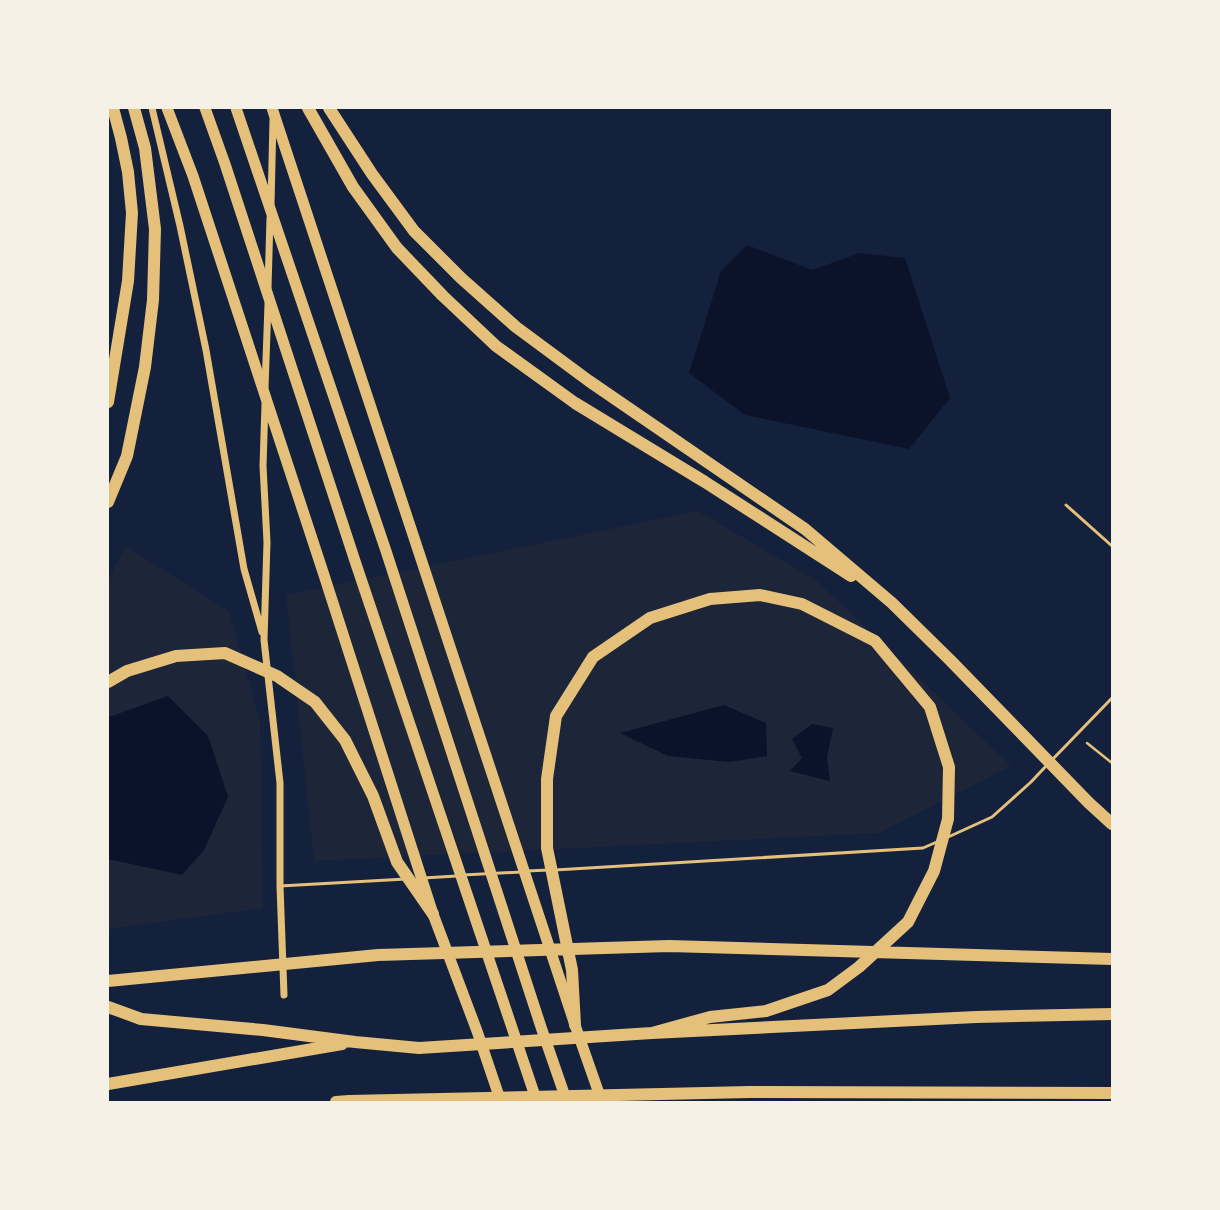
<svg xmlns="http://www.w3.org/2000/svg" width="1220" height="1210" viewBox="0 0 1220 1210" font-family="'Space Grotesk',sans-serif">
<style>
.green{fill:#1d2539}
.water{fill:#0b132b}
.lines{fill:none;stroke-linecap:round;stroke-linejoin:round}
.path{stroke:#e5c07b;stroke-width:2.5}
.service{stroke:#e5c07b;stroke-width:3}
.tertiary{stroke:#e5c07b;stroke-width:7}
.trunk{stroke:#e5c07b;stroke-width:11}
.motorway{stroke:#e5c07b;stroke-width:12}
</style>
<rect width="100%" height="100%" fill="#14213d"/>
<path class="green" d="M698 511 817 581 1011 766 879 833 314 861 286 595Z
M126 546 229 612 260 721 263 908 108 929V580Z"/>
<path class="water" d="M747 245 812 270 860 253 905 258 950 398 909 449 745 415 689 373 721 271Z
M168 696 208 736 228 797 204 850 182 875 108 859V718L109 717Z
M724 705 766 723 767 756 729 762 668 756 620 733Z
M812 724 833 728 827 757 830 781 790 771 802 758 792 739Z"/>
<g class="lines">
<path class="path" d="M1087 743 1112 763"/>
<path class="service" d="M1066 505 1112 546
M1051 761 1112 698
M946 838 992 817 1031 782 1047 765
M555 870 923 848 939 841
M527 871 549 870
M463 875 521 872
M423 878 457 876
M280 886 406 879"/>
<path class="tertiary" d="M152 108 180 226 206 350 244 569 262 632
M271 204 273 120
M268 288 270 218
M265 388 268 304
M265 404 263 466 267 542 264 640 280 783V886L284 995"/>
<path class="trunk" d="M167 108 193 176 323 572 433 914 477 1031 501 1102
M205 108 225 164 355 561 537 1102
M236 108 386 551 541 1027 567 1102
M272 108 575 1025 602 1102"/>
<path class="motorway" d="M308 108 353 187 397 248 443 296 496 346 575 403 705 482 851 576
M329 108 372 174 414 231 461 278 516 327 589 381 805 529 892 603 950 660 1089 803 1112 824
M108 402 128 281 132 213 128 172 121 138 113 108
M108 502 127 456 145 367 153 300 155 229 145 148 134 108
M108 682 127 671 176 656 225 653 277 676 315 702 345 740 373 796 397 862 433 914
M108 981 378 955 669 946 1112 959
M108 1007 141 1019 263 1030 355 1042 419 1048 652 1033 976 1017 1112 1014
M575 1025 572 970 547 848V779L556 716 593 657 650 618 710 599 760 595 802 604 875 641 930 707 949 767 948 819 934 871 908 922 859 967 828 990 766 1011 710 1017 652 1033
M108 1084 342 1044
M336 1102 349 1101 749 1092 1112 1093"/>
</g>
<rect width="1220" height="1210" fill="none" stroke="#f6f1e7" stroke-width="218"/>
</svg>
